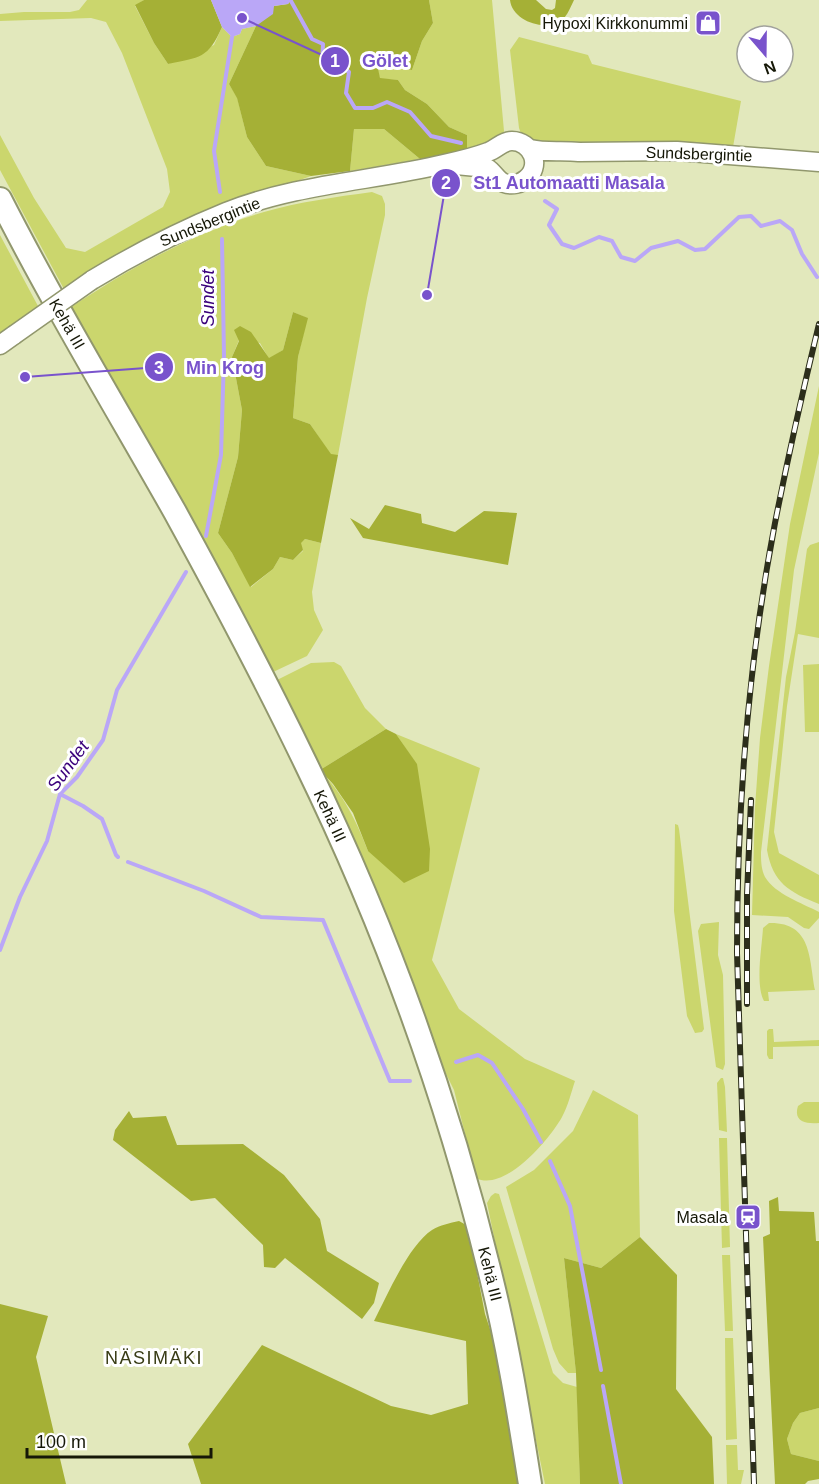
<svg xmlns="http://www.w3.org/2000/svg" width="819" height="1484" viewBox="0 0 819 1484" font-family="Arial,sans-serif">
<style>
.green{fill:#cbd66d}
.forest{fill:#a5b036}
.water{fill:#baa7f7}
.lines{fill:none;stroke-linecap:round;stroke-linejoin:round}
.stream{stroke:#baa7f7;stroke-width:4}
.secondary-casing{stroke:#91976d;stroke-width:21}
.trunk-casing{stroke:#91976d;stroke-width:26}
.secondary{stroke:#fff;stroke-width:18}
.trunk{stroke:#fff;stroke-width:22}
.rail-casing{stroke:#2c2e1b;stroke-width:6}
.rail{stroke:#fff;stroke-width:4;stroke-dasharray:11;stroke-linecap:butt}
.secondary-bridge-casing{stroke:#91976d;stroke-width:21;stroke-linecap:butt}
.secondary-bridge{stroke:#fff;stroke-width:18}
.labels{text-anchor:middle;dominant-baseline:central;stroke-width:6;stroke-linejoin:round;paint-order:stroke}
.poi-label{font-size:16px;fill:#151707;stroke:#fff;text-anchor:end}
.street-label{font-size:16px;fill:#151707;stroke:#fff}
.water-label{font-size:18px;font-style:italic;fill:#3a007b;stroke:#fff}
.neighbourhood-label{font-size:18px;letter-spacing:1.5px;fill:#383c15;stroke:#fff}
.leader{fill:none;stroke:#7953cc;stroke-width:2}
.callout-dot{fill:#7953cc;stroke:#fff;stroke-width:2}
.mark-label{font-size:18px;text-anchor:middle;font-weight:bold;fill:#fff}
.callout-label{font-size:18px;text-anchor:middle;font-weight:bold;fill:#7953cc;stroke:#fff;stroke-width:6;stroke-linejoin:round;paint-order:stroke}
</style>
<rect width="100%" height="100%" fill="#e2e8bc"/>
<path class="green" d="M87 0H144L135 6 154 43 168 64 214 45 222 27 232 37 240 34 242 29 256 26 229 84 237 97 247 137 266 166 311 176 177 225 65 291 0 170V135L34 198 66 248 85 252 163 207 170 192 167 169 122 53 106 22 91 18 0 21V14L24 12H70L79 10Z
M429 0H492L504 131 502 141 467 155V135L449 127 427 104 405 90 398 80 380 79 376 64 412 70 422 41 433 23Z
M519 37 588 55 592 64 741 101 733 147H550L523 139 519 128 510 50Z
M354 129H384L420 159 350 171Z
M372 192 382 196 385 204V215L367 298 338 455H331L310 424 293 418 298 357 307 318 293 312 283 350 269 359 260 343 239 340 232 357 242 410 238 457 218 533 232 553 251 587 273 569 280 557 293 560 303 551 300 543 305 539 321 543 312 592 314 610 323 630 307 656 271 673 70 308C129 268 196 232 264 212 299 202 335 197 372 192Z
M0 235 38 306 0 336Z
M819 386V453L794 570 761 852C761 860 761 869 765 877 775 894 802 903 819 912V918L809 929 804 928 788 917 752 915 755 807 760 738 769 666 790 524Z
M819 542V638L798 634 787 706 774 832 779 853 819 875V904C789 892 773 883 767 850L786 677 795 632 807 549 810 545Z
M334 662 341 666 365 708 386 729 320 770C344 796 355 818 368 851L417 765 396 734 480 768 432 960 459 1009 525 1059 575 1081C571 1093 568 1106 562 1117 550 1139 504 1193 476 1178L454 1090 439 1060 275 681 311 663Z
M819 664V732H805L803 665Z
M675 824 678 825 679 829 704 1029 702 1032 695 1033 687 1016 674 911Z
M719 922 718 955 723 975 725 1064 723 1070 716 1067 698 931 701 924Z
M769 923C812 922 809 958 815 990L768 992 769 1001H764C755 984 762 947 763 928Z
M769 1029H773L774 1042 819 1040V1046L773 1047V1059H769L767 1055V1031Z
M721 1078H723L725 1087 727 1132 719 1130 717 1083Z
M593 1090 638 1115 640 1237 601 1268 564 1258 576 1373H568L559 1363 553 1349 506 1187 534 1170 573 1131Z
M804 1102H819V1123C806 1124 793 1122 798 1106Z
M719 1138H727L730 1247 722 1248Z
M495 1193 499 1194 553 1373 563 1383 577 1387 580 1484H545L487 1203 491 1196Z
M722 1255H730L733 1331H725Z
M725 1338H733L737 1439 726 1440Z
M819 1408V1461L791 1454 787 1439 793 1423 800 1413Z
M726 1445H737L738 1470H744L741 1484H727Z"/>
<path class="forest" d="M144 0H211L222 27C208 59 200 57 168 64L154 43 135 5Z
M291 0H429L433 23 422 41 412 70 377 64 380 78 398 80 405 90 427 104 449 127 467 135V155L420 159 384 129H354L350 171 311 176 266 166 247 137 237 98 229 84 256 26 267 16 274 6 288 4Z
M510 0H536L546 9 552 10 555 8 556 0H574C570 8 566 20 557 23 539 30 512 19 510 0Z
M293 312 308 318 298 357 293 418 310 424 331 454 338 455 321 543 305 539 301 543 303 550 293 560 280 557 273 569 250 587 232 553 218 533 238 457 242 410 232 357 239 341 234 330 240 326 251 332 269 358 283 350Z
M385 505 421 514 422 523 455 532 484 511 517 513 508 565 363 538 350 518 369 529Z
M386 729 396 734 417 764 430 849 429 871 404 883 368 851 353 813 333 784 320 770Z
M129 1111 133 1118 166 1116 177 1145 243 1144 284 1175 320 1219 327 1251 379 1283 374 1303 362 1319 285 1258 275 1268 264 1267 263 1245 215 1198 191 1201 113 1140 115 1130Z
M778 1197 779 1211 814 1212 816 1241H819V1408L800 1413 793 1423 787 1439 791 1454 819 1461V1479L808 1481 805 1484H775L763 1237 770 1234 769 1201Z
M459 1221 468 1226 485 1314 496 1347 519 1484H201L188 1444 262 1345 391 1406 431 1415 468 1404 466 1341 374 1321C387 1296 408 1246 432 1230 440 1225 450 1223 459 1221Z
M640 1237 677 1275 676 1389 712 1437 714 1484H580L576 1373 564 1258 601 1268Z
M0 1304 48 1316 36 1357 66 1484H0Z"/>
<path class="water" d="M211 0H291L288 4 274 6 273 14 256 26 242 29 240 34 232 37 222 27Z"/>
<g class="lines">
<path class="stream" d="M291 1 312 39 323 44 322 64 333 68 342 67 349 72 346 93 355 108H373L387 102 410 112 431 136 461 143
M220 192 214 151 232 37
M545 201 557 209 549 225 562 244 574 248 599 237 612 241 621 257 635 261 651 248 678 241 695 250 705 249 739 217 751 216 761 226 780 221 792 230 802 254 817 277
M206 536 221 455 224 356 222 239
M60 794 83 806 102 819 116 855 118 857
M128 862 204 891 261 917 323 920 390 1081H410
M0 950 20 897 47 841 60 794 77 777 103 740 117 690 186 572
M456 1062 478 1055 492 1063 523 1109 541 1142
M550 1161 570 1206 601 1370
M603 1386 621 1484"/>
<g class="secondary-casing">
<path id="secondary" d="M530 149C546 153 562 150 579 152L677 151 819 162
M92 280C135 254 179 231 226 212 296 184 372 181 444 164 458 161 475 157 488 152 497 149 502 141 512 141 521 141 530 147 533 156 539 174 520 189 504 183 496 180 494 172 487 168L446 164
M0 345 14 335"/>
</g>
<g class="trunk-casing">
<path id="trunk" d="M0 199C54 305 116 408 175 512 220 594 264 677 305 762 385 926 448 1099 491 1277 508 1345 519 1415 530 1484"/>
</g>
<use href="#secondary" class="secondary"/>
<use href="#trunk" class="trunk"/>
<g class="rail-casing">
<path id="rail" d="M747 1004V895L751 800
M754 1484 737 953C737 810 748 664 775 523 788 457 803 390 819 324"/>
</g>
<use href="#rail" class="rail"/>
<g class="secondary-bridge-casing">
<path id="secondary-bridge" d="M14 335 92 280"/>
</g>
<use href="#secondary-bridge" class="secondary-bridge"/>
</g>
<defs>
<g id="shop-square" transform="scale(1.35)"><rect x="-9" y="-9" width="18" height="18" rx="4" fill="#7953cc" stroke="#fff"/><path d="M-5-2.5h2.3a2.7 3.5 0 0 1 5.4 0H5L5.5 6h-11ZM-1.5-2.5h3a1.5 2.3 0 0 0-3 0Z" fill="#fff"/></g>
<g id="station-square" transform="scale(1.35)"><rect x="-9" y="-9" width="18" height="18" rx="4" fill="#7953cc" stroke="#fff"/><path d="M-3-6H3Q5-6 5-4V2Q5 4 3 4L4.5 6H3L1.5 4h-3L-3 6H-4.5L-3 4Q-5 4-5 2V-4Q-5-6-3-6ZM-3.5-4v3h7v-3ZM-3.5 1v1.5H-2V1ZM2 1v1.5H3.5V1Z" fill="#fff"/></g>
</defs>
<g fill-rule="evenodd">
<use href="#shop-square" x="708" y="23"/>
<use href="#station-square" x="748" y="1217"/>
</g>
<g class="labels">
<g class="poi-label">
<text x="688" y="23">Hypoxi Kirkkonummi</text>
<text x="728" y="1217">Masala</text>
</g>
<g class="street-label">
<text transform="translate(699 154) rotate(2)">Sundsbergintie</text>
<text transform="translate(210 222) rotate(-22)">Sundsbergintie</text>
<text transform="translate(67 324) rotate(60)">Kehä III</text>
<text transform="translate(330 816) rotate(65)">Kehä III</text>
<text transform="translate(490 1274) rotate(76)">Kehä III</text>
</g>
<g class="water-label">
<text transform="translate(208 298) rotate(-90)">Sundet</text>
<text transform="translate(68 766) rotate(-54)">Sundet</text>
</g>
<g class="neighbourhood-label">
<text x="154" y="1358">NÄSIMÄKI</text>
</g>
</g>
<path class="leader" d="M242 18L335 61M427 295L446 183M25 377L159 367"/>
<g class="callout-dot">
<circle cx="242" cy="18" r="6"/>
<circle cx="427" cy="295" r="6"/>
<circle cx="25" cy="377" r="6"/>
<circle cx="335" cy="61" r="15"/>
<circle cx="446" cy="183" r="15"/>
<circle cx="159" cy="367" r="15"/>
</g>
<g class="mark-label">
<text x="335" y="67">1</text>
<text x="446" y="189">2</text>
<text x="159" y="374">3</text>
</g>
<g class="callout-label">
<text x="385" y="67">Gölet</text>
<text x="569" y="189">St1 Automaatti Masala</text>
<text x="225" y="374">Min Krog</text>
</g>
<g transform="translate(765 54) rotate(160)"><circle r="28" fill="#ffffff" stroke="#a1a29c" stroke-width="1.5"/>
<path d="M0-4.5L10 22L0 15L-10 22Z" fill="#7953cc"/>
<text y="-9" font-size="16" font-weight="bold" text-anchor="middle" fill="#151707">N</text>
</g>
<path d="M27 1448v9h184v-9" fill="none" stroke="#151707" stroke-width="3"/>
<text x="36" y="1448" font-size="18" fill="#151707" stroke="#ffffff" stroke-width="4.5" paint-order="stroke">100 m</text>
</svg>
